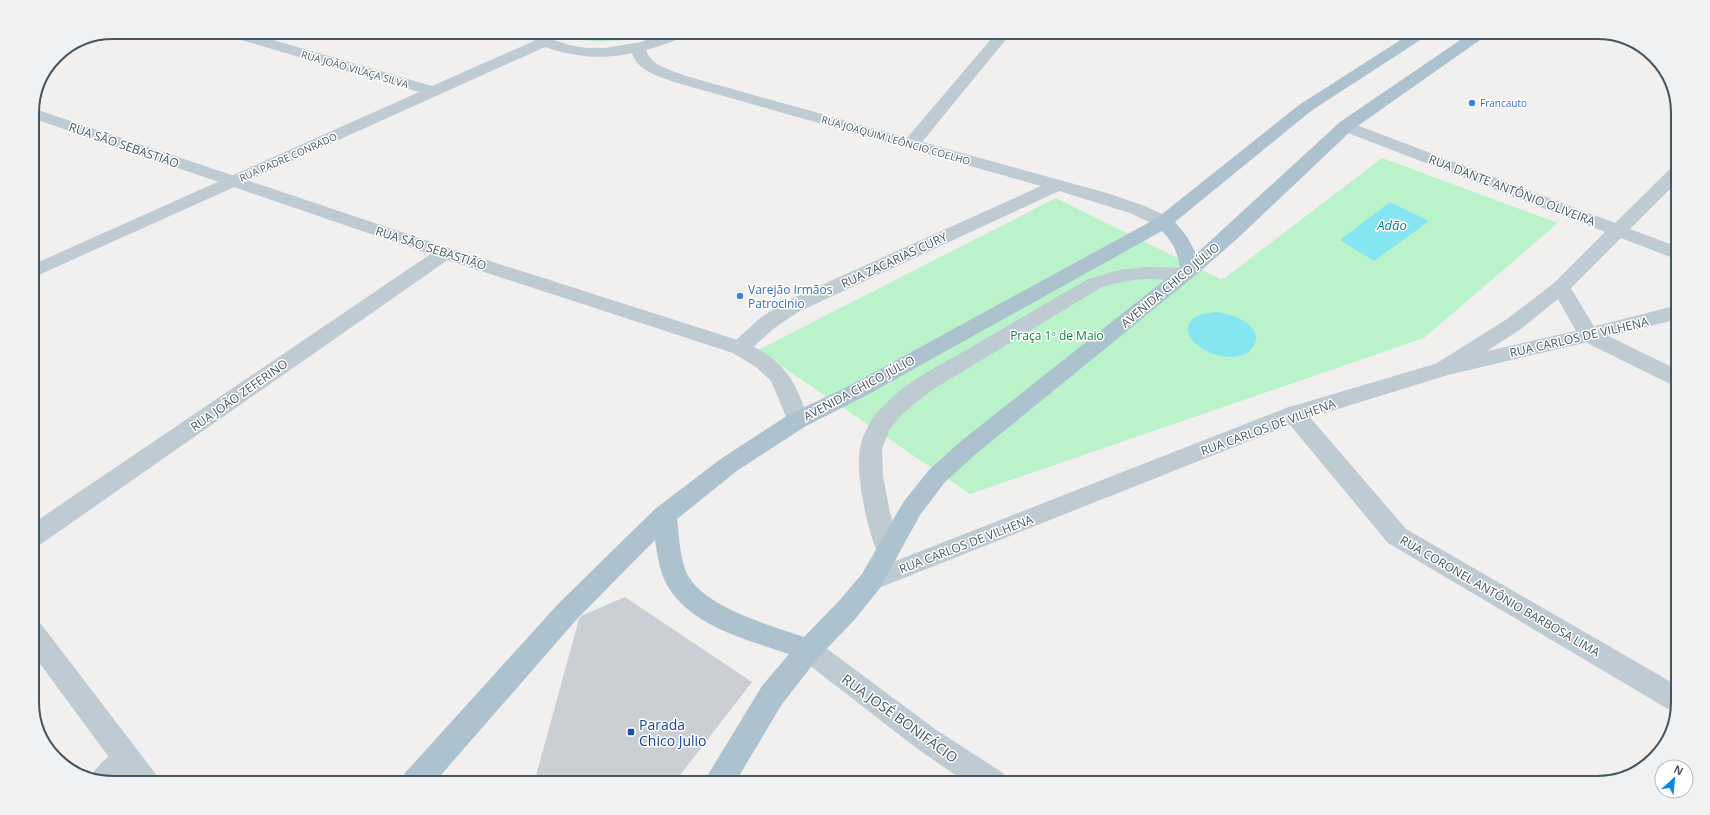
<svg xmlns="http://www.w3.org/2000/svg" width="1710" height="815" viewBox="0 0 1710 815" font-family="'Open Sans',sans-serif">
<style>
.green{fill:#baf2ca}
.water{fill:#85e6f1}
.building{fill:#cbcfd4}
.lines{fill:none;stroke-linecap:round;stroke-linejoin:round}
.service{fill:#becbd2;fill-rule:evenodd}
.minor{fill:#becbd2;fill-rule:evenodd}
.tertiary{fill:#becbd2;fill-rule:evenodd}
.primary{fill:#adc2cf;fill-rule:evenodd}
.shop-dot{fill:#3f7fe0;stroke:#fff;stroke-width:1.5}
.transit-dot{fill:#1a4fb4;stroke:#fff;stroke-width:1.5}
.labels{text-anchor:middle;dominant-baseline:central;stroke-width:3;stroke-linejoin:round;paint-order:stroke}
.far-street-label{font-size:10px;fill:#46555d;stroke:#fff}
.far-shop-label{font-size:10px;fill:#366cbe;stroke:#fff;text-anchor:start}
.street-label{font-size:12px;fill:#46555d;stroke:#fff}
.shop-label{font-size:12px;fill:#366cbe;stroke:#fff;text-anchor:start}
.park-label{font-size:12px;fill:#11843e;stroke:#fff}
.water-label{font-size:13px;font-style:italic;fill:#077d8a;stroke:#fff}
.near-street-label{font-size:14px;fill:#46555d;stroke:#fff}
.near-transit-label{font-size:14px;fill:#164399;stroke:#fff;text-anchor:start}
.rim{fill:none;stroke:#46555d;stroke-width:2}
</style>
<rect width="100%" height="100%" fill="#f2efef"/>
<path class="green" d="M564 32H653C633 41 596 45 575 38 572 37 568 34 564 32Z
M1382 158 1558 223 1424 338 970 494 758 350 1056 198 1222 280Z"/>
<path class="water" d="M1390 202 1429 221 1374 261 1340 240Z
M1217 312C1230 314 1258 322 1256 340 1255 344 1253 348 1250 351 1234 363 1207 355 1194 342 1184 333 1187 320 1199 315 1204 313 1211 313 1217 312Z"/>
<path class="building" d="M625 597 752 682 674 783H534L579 619 583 615Z"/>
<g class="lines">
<path class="service" d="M1146 267 1185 268 1192 270 1195 274 1192 278C1178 282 1162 279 1148 279 1132 279 1117 283 1102 287L932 390 902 414 889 430 882 449 883 476 890 512 900 549 897 556 888 559 879 556C868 534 855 474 860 449 861 441 866 429 871 421 895 386 937 367 973 346 1011 324 1050 301 1088 279L1120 270Z
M127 746 137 750 141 759 137 768 122 783H113L90 779C97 764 113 751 127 746Z"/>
<path class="minor" d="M222 32H245L432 86 534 41 526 34 527 32H540L554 40 569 45 586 48H605L641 42 668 32H687C681 41 656 47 646 50 651 66 671 70 686 76L907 138 997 32H1012L922 142 1107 193 1142 205 1171 218 1173 222 1171 226 1164 228 1157 226 1130 213 1059 191 798 312 773 329 747 353 740 355 733 353 730 348 733 343 759 319 784 302 1041 186 674 82C659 76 637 71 632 53 602 60 574 57 545 47L32 278V265L419 92 224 35Z
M1346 121 1615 223 1672 167 1678 166V181L1630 229 1678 247V260L1621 238 1571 288 1596 330 1678 370V386L1670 384 1581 340 1558 299 1521 329 1453 373 1445 375 1437 373 1434 368 1437 363 1507 319 1554 283 1605 232 1340 130 1338 126 1340 122Z
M445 247 452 249 455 253 452 257 41 544 32 547V524L438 249Z
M1294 406 1302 408 1406 529 1678 686 1676 712 1668 709 1388 543 1286 420 1283 414 1286 408Z
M32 621 41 624 155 773 160 783H128L32 653Z
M809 639 818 642 935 729 1003 773 1008 783H967L915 747 800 658 796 650 800 642Z"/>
<path class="tertiary" d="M32 108 452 249 747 343C787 364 794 379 809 420L806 426 798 428 790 426 771 381 756 367 733 353 438 257 32 118Z
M1678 305V319L1588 342 1448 375 1302 420 871 591 862 588 858 581 862 574 1286 408 1445 361 1588 328Z"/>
<path class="primary" d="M1413 32H1430L1428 35 1311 111 1175 222 1188 238 1196 254 1340 122 1472 32H1489L1487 35 1352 130 1238 238 1197 274 977 453 945 482 920 515 880 588 856 618 818 658 782 704 735 783H704L709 773 762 686 789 654C745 639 685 625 664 579 659 567 657 553 655 540L577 619 434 783H400L405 773 559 603 655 509 722 458 790 414 851 385 1157 218 1299 105ZM1162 231C1173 242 1178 253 1180 268L961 441 929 470 904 501 862 574 838 602 804 637C770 625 705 608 687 574 680 559 679 535 677 519L738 470 806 426 867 395Z"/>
</g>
<g class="shop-dot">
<circle cx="1472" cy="103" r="4"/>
<circle cx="740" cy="296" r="4"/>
</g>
<rect class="transit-dot" x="627" y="728" width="8" height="8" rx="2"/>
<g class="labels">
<g class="far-street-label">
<text transform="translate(355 69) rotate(16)">RUA JOÃO VILAÇA SILVA</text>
<text transform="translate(896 140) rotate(16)">RUA JOAQUIM LEÔNCIO COELHO</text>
<text transform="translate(288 157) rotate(-24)">RUA PADRE CONRADO</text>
</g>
<g class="far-shop-label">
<text x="1480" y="103">Francauto</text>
</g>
<g class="street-label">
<text transform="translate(124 145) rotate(19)">RUA SÃO SEBASTIÃO</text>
<text transform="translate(1512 190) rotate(21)">RUA DANTE ANTÔNIO OLIVEIRA</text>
<text transform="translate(431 248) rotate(18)">RUA SÃO SEBASTIÃO</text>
<text transform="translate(894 260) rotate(-25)">RUA ZACARIAS CURY</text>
<text transform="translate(1170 285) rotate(-40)">AVENIDA CHICO JÚLIO</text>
<text transform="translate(1579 337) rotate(-13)">RUA CARLOS DE VILHENA</text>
<text transform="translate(859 388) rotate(-28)">AVENIDA CHICO JÚLIO</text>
<text transform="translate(239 395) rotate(-35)">RUA JOÃO ZEFERINO</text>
<text transform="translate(1268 427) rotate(-20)">RUA CARLOS DE VILHENA</text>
<text transform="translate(966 544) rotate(-21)">RUA CARLOS DE VILHENA</text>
<text transform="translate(1500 596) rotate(30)">RUA CORONEL ANTÔNIO BARBOSA LIMA</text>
</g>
<g class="shop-label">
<text x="748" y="289">Varejão Irmãos<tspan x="748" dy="14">Patrocinio</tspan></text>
</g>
<g class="park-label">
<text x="1057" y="335">Praça 1º de Maio</text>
</g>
<g class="water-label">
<text x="1392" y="225">Adão</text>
</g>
<g class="near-street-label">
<text transform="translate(900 718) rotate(36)">RUA JOSÉ BONIFÁCIO</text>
</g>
<g class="near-transit-label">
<text x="639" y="724">Parada<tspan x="639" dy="16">Chico Julio</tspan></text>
</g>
</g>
<path d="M0 0H1710V815H0ZM113 39H1597A74 74 0 0 1 1671 113V702A74 74 0 0 1 1597 776H113A74 74 0 0 1 39 702V113A74 74 0 0 1 113 39Z" fill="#f0f1f2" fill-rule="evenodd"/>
<path class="rim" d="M113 39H1597A74 74 0 0 1 1671 113V702A74 74 0 0 1 1597 776H113A74 74 0 0 1 39 702V113A74 74 0 0 1 113 39Z"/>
<g transform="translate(1674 779) rotate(27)"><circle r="19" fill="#ffffff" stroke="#b5bbbe"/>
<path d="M0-3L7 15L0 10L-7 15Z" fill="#0e87ec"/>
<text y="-6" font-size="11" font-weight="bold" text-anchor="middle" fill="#46555d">N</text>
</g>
</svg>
